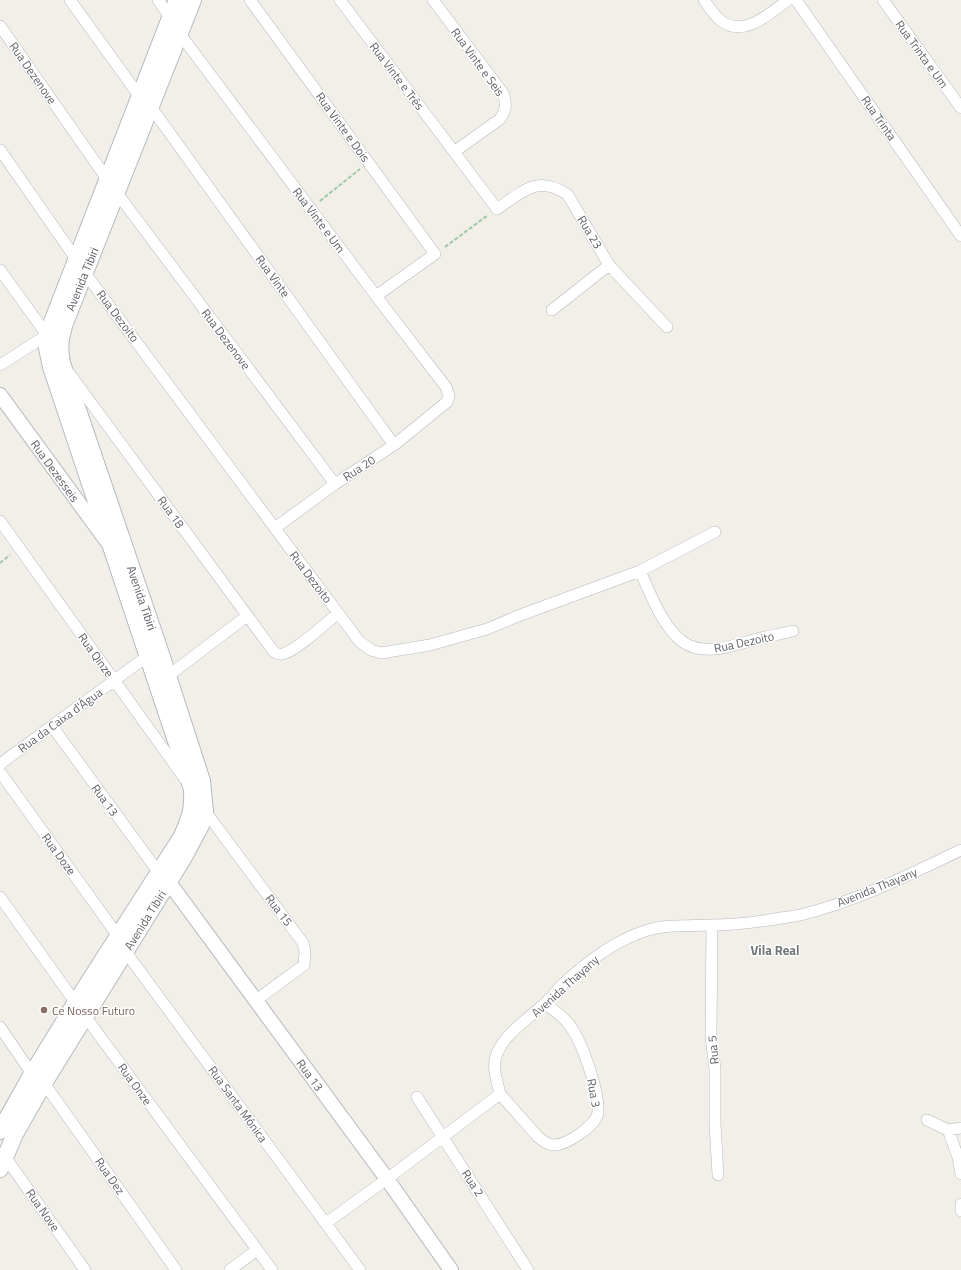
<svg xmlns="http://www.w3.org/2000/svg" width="961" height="1270" viewBox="0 0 961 1270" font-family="'Titillium Web',sans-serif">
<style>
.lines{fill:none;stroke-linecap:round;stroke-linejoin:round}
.minor-casing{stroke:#b5b8bc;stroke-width:12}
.tertiary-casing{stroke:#b5b8bc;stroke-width:16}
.secondary-casing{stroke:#b6babf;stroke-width:18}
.path{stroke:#9cc7a9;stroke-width:2;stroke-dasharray:4 2;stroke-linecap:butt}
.minor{stroke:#fff;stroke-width:11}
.tertiary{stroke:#fff;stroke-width:14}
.secondary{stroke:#fff;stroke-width:16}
.education-dot{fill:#8d6e63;stroke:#fff;stroke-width:1.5}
.labels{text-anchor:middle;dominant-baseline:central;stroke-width:3;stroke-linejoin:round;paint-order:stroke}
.street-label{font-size:12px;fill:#5f6368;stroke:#fff}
.education-label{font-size:12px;fill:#785e54;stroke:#fff;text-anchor:start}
.neighbourhood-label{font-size:13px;font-weight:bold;fill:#70757a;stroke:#fff}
</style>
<rect width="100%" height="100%" fill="#f1efe8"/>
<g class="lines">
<g class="minor-casing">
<path id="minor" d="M70 0 140 97
M158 0 170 17
M250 0 435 254 376 296
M340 0 497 209C522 192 538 174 568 195L609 265 667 327
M433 0 503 93C507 104 506 110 500 119L454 152
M704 0C709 7 713 14 720 20 743 39 769 14 788 0
M796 0 961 236
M883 0 961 108
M0 26 107 179
M180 34 376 296 446 387 449 396 447 402 394 445 335 484 275 528
M151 107 394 445
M0 150 76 259
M117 193 335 484
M0 270 47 335 0 365
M85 273 338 613 359 641 371 650 381 653 430 645 487 629 518 616 640 571 715 532
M552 310 609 265
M69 373 274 652C277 654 279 655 283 654 297 650 325 624 338 613
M0 521 185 779
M640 571C650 593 663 628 683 642 705 657 734 645 757 639 769 636 781 634 793 631
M168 676 247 616
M52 726 159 873
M0 764 153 652
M0 772 118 936 125 951 360 1270
M205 811 303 943 305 952 304 965 255 1001
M0 897 85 1016 272 1270
M712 925 711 1036 715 1069V1124L718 1175
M0 1027 32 1074
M44 1083 176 1270
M500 1094 538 1137C543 1141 548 1145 554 1145 567 1145 597 1125 598 1112 599 1091 581 1036 566 1021 560 1014 552 1009 545 1004
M417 1097 528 1270
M927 1120 948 1130 961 1128
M948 1130 958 1157 961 1174
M3 1154 85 1270
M961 1204V1211
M326 1223 387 1179 500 1094C497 1081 492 1068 496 1056 503 1035 528 1019 543 1005 551 998 557 990 564 983 586 963 616 940 645 931 666 924 690 926 711 925 734 925 758 922 781 918 788 917 797 916 804 914 860 900 910 874 961 850
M230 1270 257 1250"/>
</g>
<g class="tertiary-casing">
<path id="tertiary" d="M0 395 106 540
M168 881 387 1179 451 1270"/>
</g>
<g class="secondary-casing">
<path id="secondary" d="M0 1131 32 1074 76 1002 182 836C190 817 193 811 192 789L51 367 47 348V335L177 0
M0 1169 15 1134 44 1083 184 857 201 825 205 811 202 781 159 648 62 363C59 347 60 339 65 323L193 0"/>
</g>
<path class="path" d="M320 201 360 169
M445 247 488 215
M0 563 10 555"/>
<use href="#minor" class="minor"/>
<use href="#tertiary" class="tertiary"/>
<use href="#secondary" class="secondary"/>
</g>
<circle class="education-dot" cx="44" cy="1010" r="4"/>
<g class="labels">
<g class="street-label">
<text transform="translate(922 54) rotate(54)">Rua Trinta e Um</text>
<text transform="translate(478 62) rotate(54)">Rua Vinte e Seis</text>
<text transform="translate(33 73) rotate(55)">Rua Dezenove</text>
<text transform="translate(397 76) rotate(53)">Rua Vinte e Três</text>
<text transform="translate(879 118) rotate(55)">Rua Trinta</text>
<text transform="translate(343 127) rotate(54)">Rua Vinte e Dois</text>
<text transform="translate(319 220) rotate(53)">Rua Vinte e Um</text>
<text transform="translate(590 232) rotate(59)">Rua 23</text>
<text transform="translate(273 276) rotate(54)">Rua Vinte</text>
<text transform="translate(82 279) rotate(-68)">Avenida Tibiri</text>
<text transform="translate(118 316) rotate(53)">Rua Dezoito</text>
<text transform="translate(226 339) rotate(53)">Rua Dezenove</text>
<text transform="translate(359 468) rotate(-33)">Rua 20</text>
<text transform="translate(55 471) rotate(54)">Rua Dezesseis</text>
<text transform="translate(171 512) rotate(54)">Rua 18</text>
<text transform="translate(311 577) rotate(53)">Rua Dezoito</text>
<text transform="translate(142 598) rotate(71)">Avenida Tibiri</text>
<text transform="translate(744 642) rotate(-12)">Rua Dezoito</text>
<text transform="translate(96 655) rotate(54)">Rua Qinze</text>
<text transform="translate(60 720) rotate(-36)">Rua da Caixa d'Água</text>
<text transform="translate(105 800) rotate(54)">Rua 13</text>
<text transform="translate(59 854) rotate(54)">Rua Doze</text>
<text transform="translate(877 887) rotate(-22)">Avenida Thayany</text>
<text transform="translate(279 910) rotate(53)">Rua 15</text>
<text transform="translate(145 920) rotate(-58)">Avenida Tibiri</text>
<text transform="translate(565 986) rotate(-42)">Avenida Thayany</text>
<text transform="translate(713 1050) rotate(-95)">Rua 5</text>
<text transform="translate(310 1075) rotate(54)">Rua 13</text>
<text transform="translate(135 1084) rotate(54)">Rua Onze</text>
<text transform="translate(594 1093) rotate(80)">Rua 3</text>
<text transform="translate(238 1104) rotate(54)">Rua Santa Mônica</text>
<text transform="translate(110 1176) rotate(55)">Rua Dez</text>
<text transform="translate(473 1183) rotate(57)">Rua 2</text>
<text transform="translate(43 1210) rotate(55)">Rua Nove</text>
</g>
<g class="education-label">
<text x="52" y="1010">Ce Nosso Futuro</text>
</g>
<g class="neighbourhood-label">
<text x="775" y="950">Vila Real</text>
</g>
</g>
</svg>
